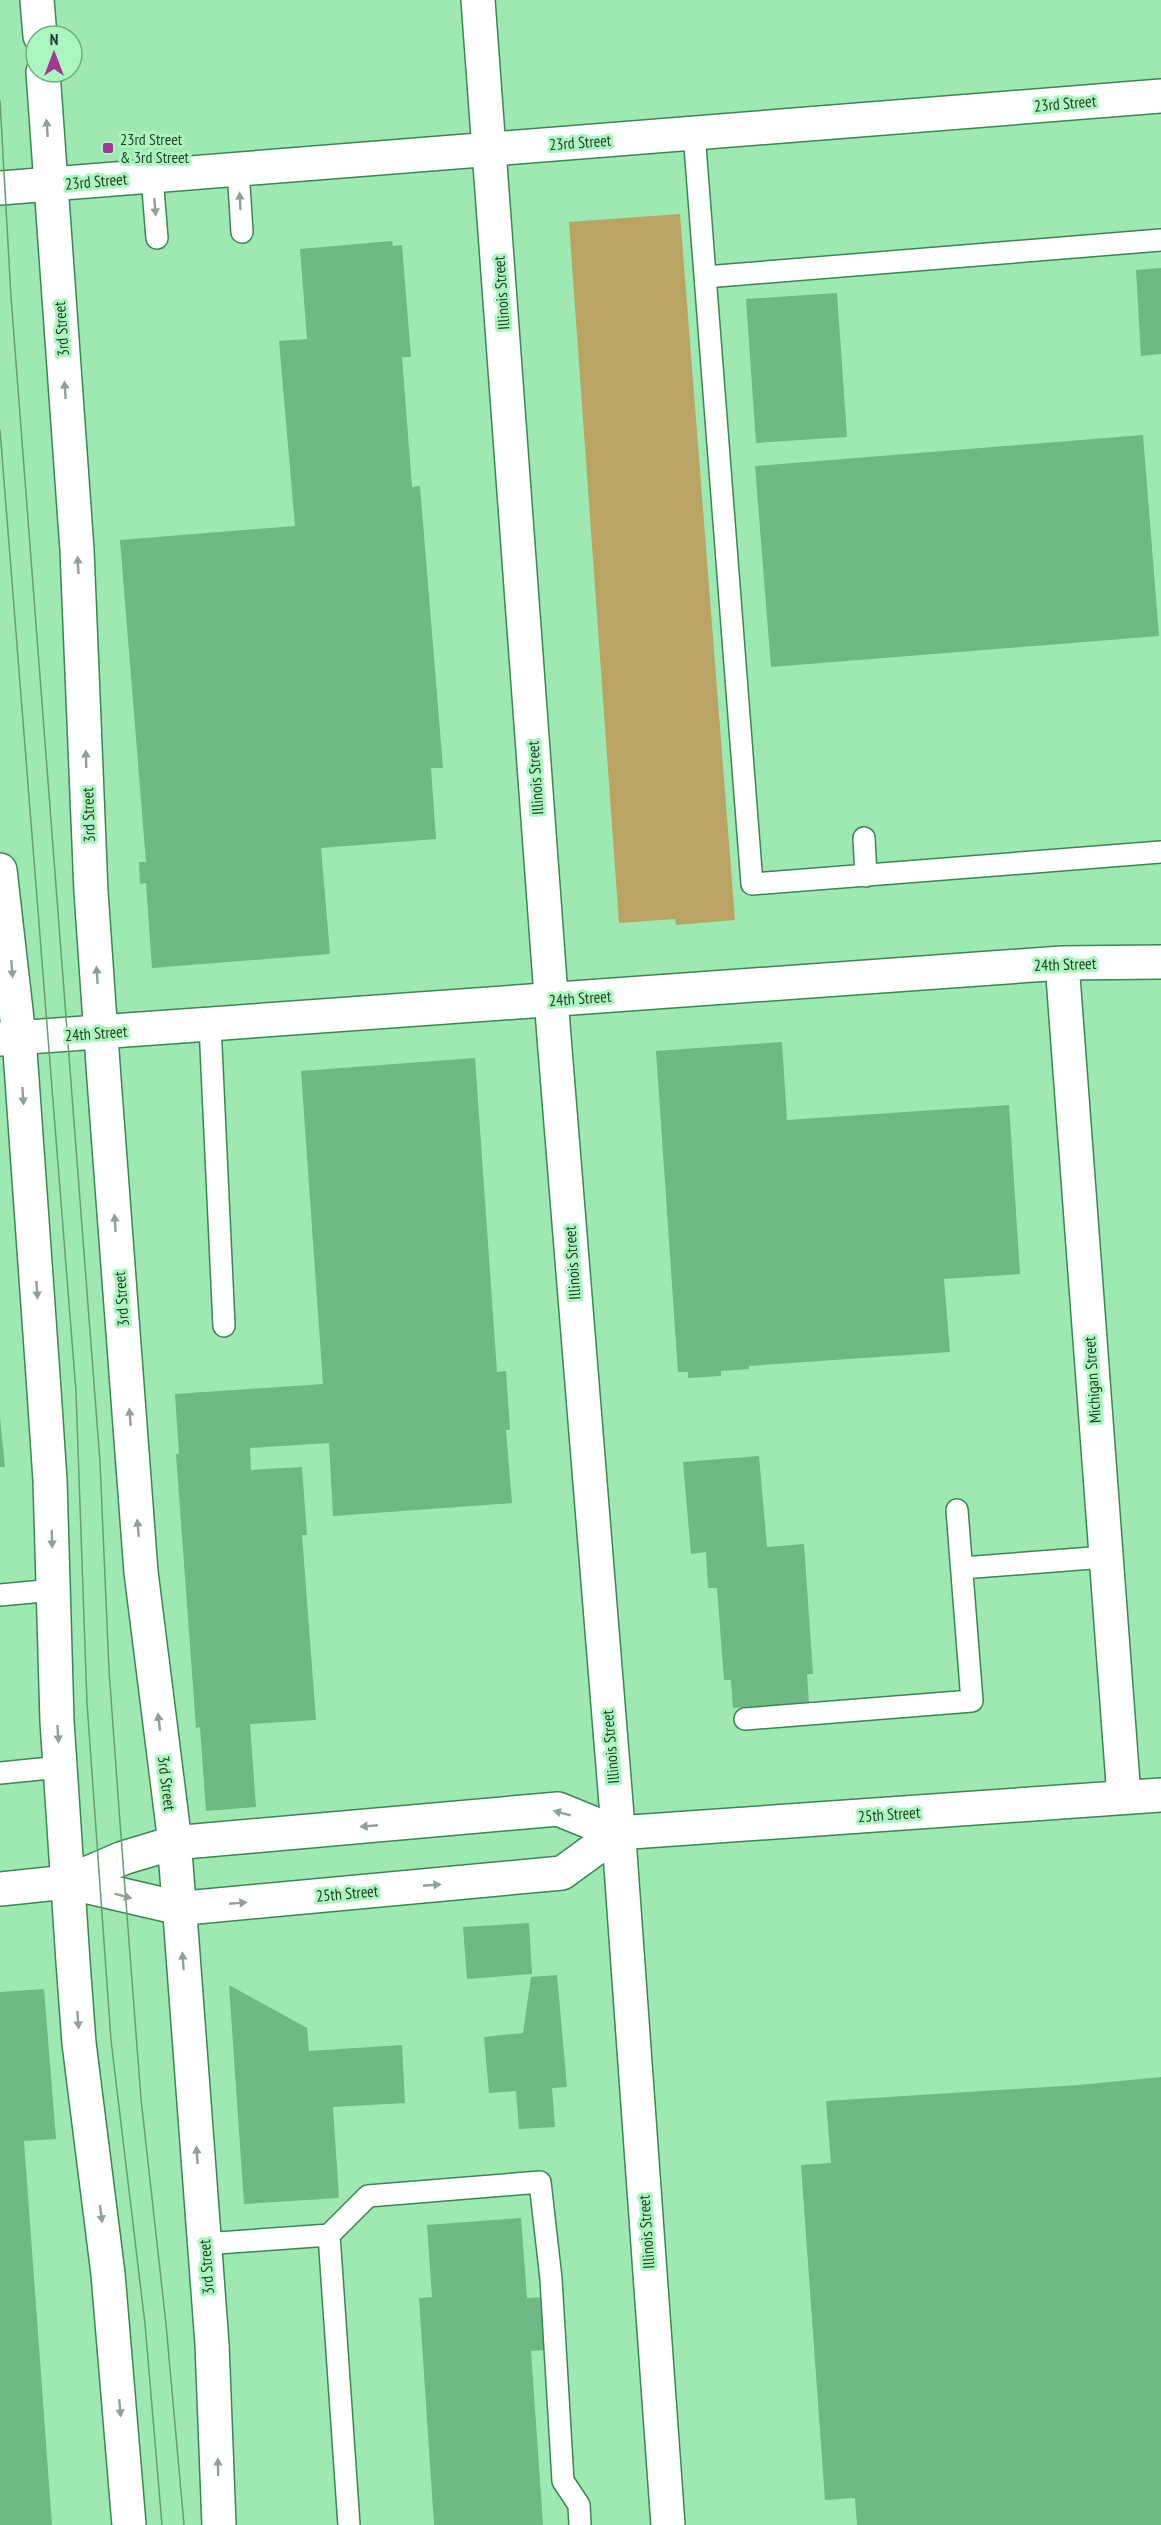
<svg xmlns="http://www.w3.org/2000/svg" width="1161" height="2525" viewBox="0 0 1161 2525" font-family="'PT Sans Narrow',sans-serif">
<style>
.green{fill:#b9a464}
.building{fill:#6eb984}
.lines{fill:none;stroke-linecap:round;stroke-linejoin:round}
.lane-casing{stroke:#3b8654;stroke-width:24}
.street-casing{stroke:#3b8654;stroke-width:36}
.secondary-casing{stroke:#3b8654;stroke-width:36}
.primary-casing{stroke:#3b8654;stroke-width:36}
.lane{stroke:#fff;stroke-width:21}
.street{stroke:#fff;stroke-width:33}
.secondary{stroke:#fff;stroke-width:33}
.primary{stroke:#fff;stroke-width:33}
.tram{stroke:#659d74;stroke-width:1.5}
.oneway{fill:#90a094}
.poi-dot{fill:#a23797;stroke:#aaf6be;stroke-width:2}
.labels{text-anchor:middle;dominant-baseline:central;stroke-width:6;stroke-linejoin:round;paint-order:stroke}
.street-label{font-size:16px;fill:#21402a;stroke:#aaf6be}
.poi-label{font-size:16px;fill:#21402a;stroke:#aaf6be;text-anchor:start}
</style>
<rect width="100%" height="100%" fill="#9de9b1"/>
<path class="green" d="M680 214 735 920 676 925 675 919 619 923 569 222Z"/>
<path class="building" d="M392 241 393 246 402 245 411 357H402L412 487 420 486 443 768H431L436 839 321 848 330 954 152 968 146 883 140 884 139 862H146L120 540 295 526 279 341 307 339 300 249Z
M1161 268V354L1141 356 1136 270Z
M837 293 847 437 756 443 746 299Z
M1143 435 1159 636 771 667 755 466Z
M782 1042 787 1120 1009 1105 1020 1274 944 1279 950 1352 749 1366V1369L721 1371V1376L688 1378V1372H678L656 1051Z
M475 1058 497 1372 506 1371 510 1430H506L512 1503 333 1516 329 1443 250 1448 251 1470 302 1467 307 1535H302L316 1720 250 1724 256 1807 206 1811 200 1727 196 1728 176 1454H179L175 1394 323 1384 301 1071Z
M0 1417 5 1467H0Z
M759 1456 767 1547 804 1544 813 1674H807L809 1703 733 1708 731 1680H724L717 1588H708L706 1552 691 1554 683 1462Z
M529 1923 532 1974 467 1979 463 1927Z
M557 1975 567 2087 552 2088 555 2127 519 2129 516 2091 489 2093 484 2037 523 2033 531 1977Z
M229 1985 307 2028 309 2051 402 2045 405 2103 333 2107 339 2198 244 2204Z
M44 1989 56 2139 24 2141 52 2525H0V1992Z
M1161 2077V2525H857L855 2498 825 2500 801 2165 831 2163 826 2101 1079 2085Z
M521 2218 527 2298 544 2297 548 2350 531 2351 543 2525H434L419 2298 432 2297 427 2225Z"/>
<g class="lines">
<g class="lane-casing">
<path id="lane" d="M694 133 752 884 1161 852
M238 170 242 232
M152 177 157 238
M705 277 1161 240
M864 838 866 876
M210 1025 224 1326
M962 1568 1105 1557
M0 1595 54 1590
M745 1719 972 1701 957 1510
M0 1773 60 1767
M204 2244 329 2235
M349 2525 329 2235 368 2196 540 2182 551 2279 563 2481 579 2505 580 2525"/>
</g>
<g class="street-casing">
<path id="street" d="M0 188 1161 96
M1062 963 1124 1797
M0 1039 1062 963 1161 962
M67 1882 123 1858 173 1843 558 1809 617 1833 1161 1795
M0 1889 67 1882 179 1908 196 1907 562 1873 617 1833"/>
</g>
<g class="secondary-casing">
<path id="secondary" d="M478 0 554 1037 620 1853 668 2525"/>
</g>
<g class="primary-casing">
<path id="primary" d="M37 0 40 36
M43 72 77 550 91 892 104 1079 141 1572 173 1827 181 1928 212 2344 219 2525
M0 870 19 1037 43 1376 50 1480 57 1721 73 1962 79 2043 108 2274 129 2525"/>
</g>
<use href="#lane" class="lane"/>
<use href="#street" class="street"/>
<use href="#secondary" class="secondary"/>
<use href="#primary" class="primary"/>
<path class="tram" d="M0 101 11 297 100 1462 109 1670 120 1823 141 2099 166 2324 184 2525
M0 430 76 1392 87 1703 111 2040 145 2324 162 2525"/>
</g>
<defs><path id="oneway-solid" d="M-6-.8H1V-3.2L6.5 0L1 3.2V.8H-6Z" transform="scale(1.5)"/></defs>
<g class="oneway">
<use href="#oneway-solid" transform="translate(47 128) rotate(-95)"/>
<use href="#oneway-solid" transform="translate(240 201) rotate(-93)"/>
<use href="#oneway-solid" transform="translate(155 207) rotate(85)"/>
<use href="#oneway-solid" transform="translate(65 390) rotate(-94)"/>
<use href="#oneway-solid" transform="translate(78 565) rotate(-93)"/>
<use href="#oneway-solid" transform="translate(86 759) rotate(-92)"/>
<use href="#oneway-solid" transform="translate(12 969) rotate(85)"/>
<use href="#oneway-solid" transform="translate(97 975) rotate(-94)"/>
<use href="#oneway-solid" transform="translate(23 1096) rotate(86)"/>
<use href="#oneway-solid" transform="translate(115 1223) rotate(-94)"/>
<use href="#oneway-solid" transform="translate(37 1290) rotate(86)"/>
<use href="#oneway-solid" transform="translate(130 1417) rotate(-94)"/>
<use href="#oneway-solid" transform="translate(138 1528) rotate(-95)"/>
<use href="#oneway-solid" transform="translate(52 1539) rotate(88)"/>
<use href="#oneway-solid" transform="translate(159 1722) rotate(-97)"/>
<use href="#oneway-solid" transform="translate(58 1734) rotate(86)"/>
<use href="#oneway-solid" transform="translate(562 1813) rotate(-165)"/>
<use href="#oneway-solid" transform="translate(369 1826) rotate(175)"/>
<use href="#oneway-solid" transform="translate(432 1885) rotate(-5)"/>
<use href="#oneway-solid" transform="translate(123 1896) rotate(15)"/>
<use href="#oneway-solid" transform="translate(238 1903) rotate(-5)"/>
<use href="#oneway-solid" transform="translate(183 1961) rotate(-94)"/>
<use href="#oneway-solid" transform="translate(78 2020) rotate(86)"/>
<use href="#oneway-solid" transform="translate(197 2155) rotate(-94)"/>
<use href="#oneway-solid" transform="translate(101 2214) rotate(83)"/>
<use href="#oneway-solid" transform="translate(120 2408) rotate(85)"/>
<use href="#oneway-solid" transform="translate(218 2467) rotate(-91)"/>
</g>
<rect class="poi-dot" x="102" y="142" width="12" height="12" rx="3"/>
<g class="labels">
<g class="street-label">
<text transform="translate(1065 103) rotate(-5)">23rd Street</text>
<text transform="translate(580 142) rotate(-4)">23rd Street</text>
<text transform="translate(96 181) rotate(-5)">23rd Street</text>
<text transform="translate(501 293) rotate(-94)">Illinois Street</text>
<text transform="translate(61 329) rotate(-94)">3rd Street</text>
<text transform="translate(535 778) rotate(-94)">Illinois Street</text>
<text transform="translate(88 815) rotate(-92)">3rd Street</text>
<text transform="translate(1065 964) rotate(-2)">24th Street</text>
<text transform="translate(580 998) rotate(-4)">24th Street</text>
<text transform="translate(96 1033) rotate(-4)">24th Street</text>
<text transform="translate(572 1263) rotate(-94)">Illinois Street</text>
<text transform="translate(121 1299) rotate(-94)">3rd Street</text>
<text transform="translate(1092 1380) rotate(-94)">Michigan Street</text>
<text transform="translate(610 1747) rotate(-95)">Illinois Street</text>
<text transform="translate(167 1783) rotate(83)">3rd Street</text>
<text transform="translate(889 1814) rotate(-4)">25th Street</text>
<text transform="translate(347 1893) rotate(-5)">25th Street</text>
<text transform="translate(646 2232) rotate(-94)">Illinois Street</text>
<text transform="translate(206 2267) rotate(-94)">3rd Street</text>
</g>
<g class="poi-label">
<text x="120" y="139">23rd Street<tspan x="120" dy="18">&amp; 3rd Street</tspan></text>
</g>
</g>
<g transform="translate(54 54)"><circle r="28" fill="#aaf6be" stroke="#73ad83" stroke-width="1.5"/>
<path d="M0-4.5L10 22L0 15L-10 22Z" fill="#a23797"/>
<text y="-9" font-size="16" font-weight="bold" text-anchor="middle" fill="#21402a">N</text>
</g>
</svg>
